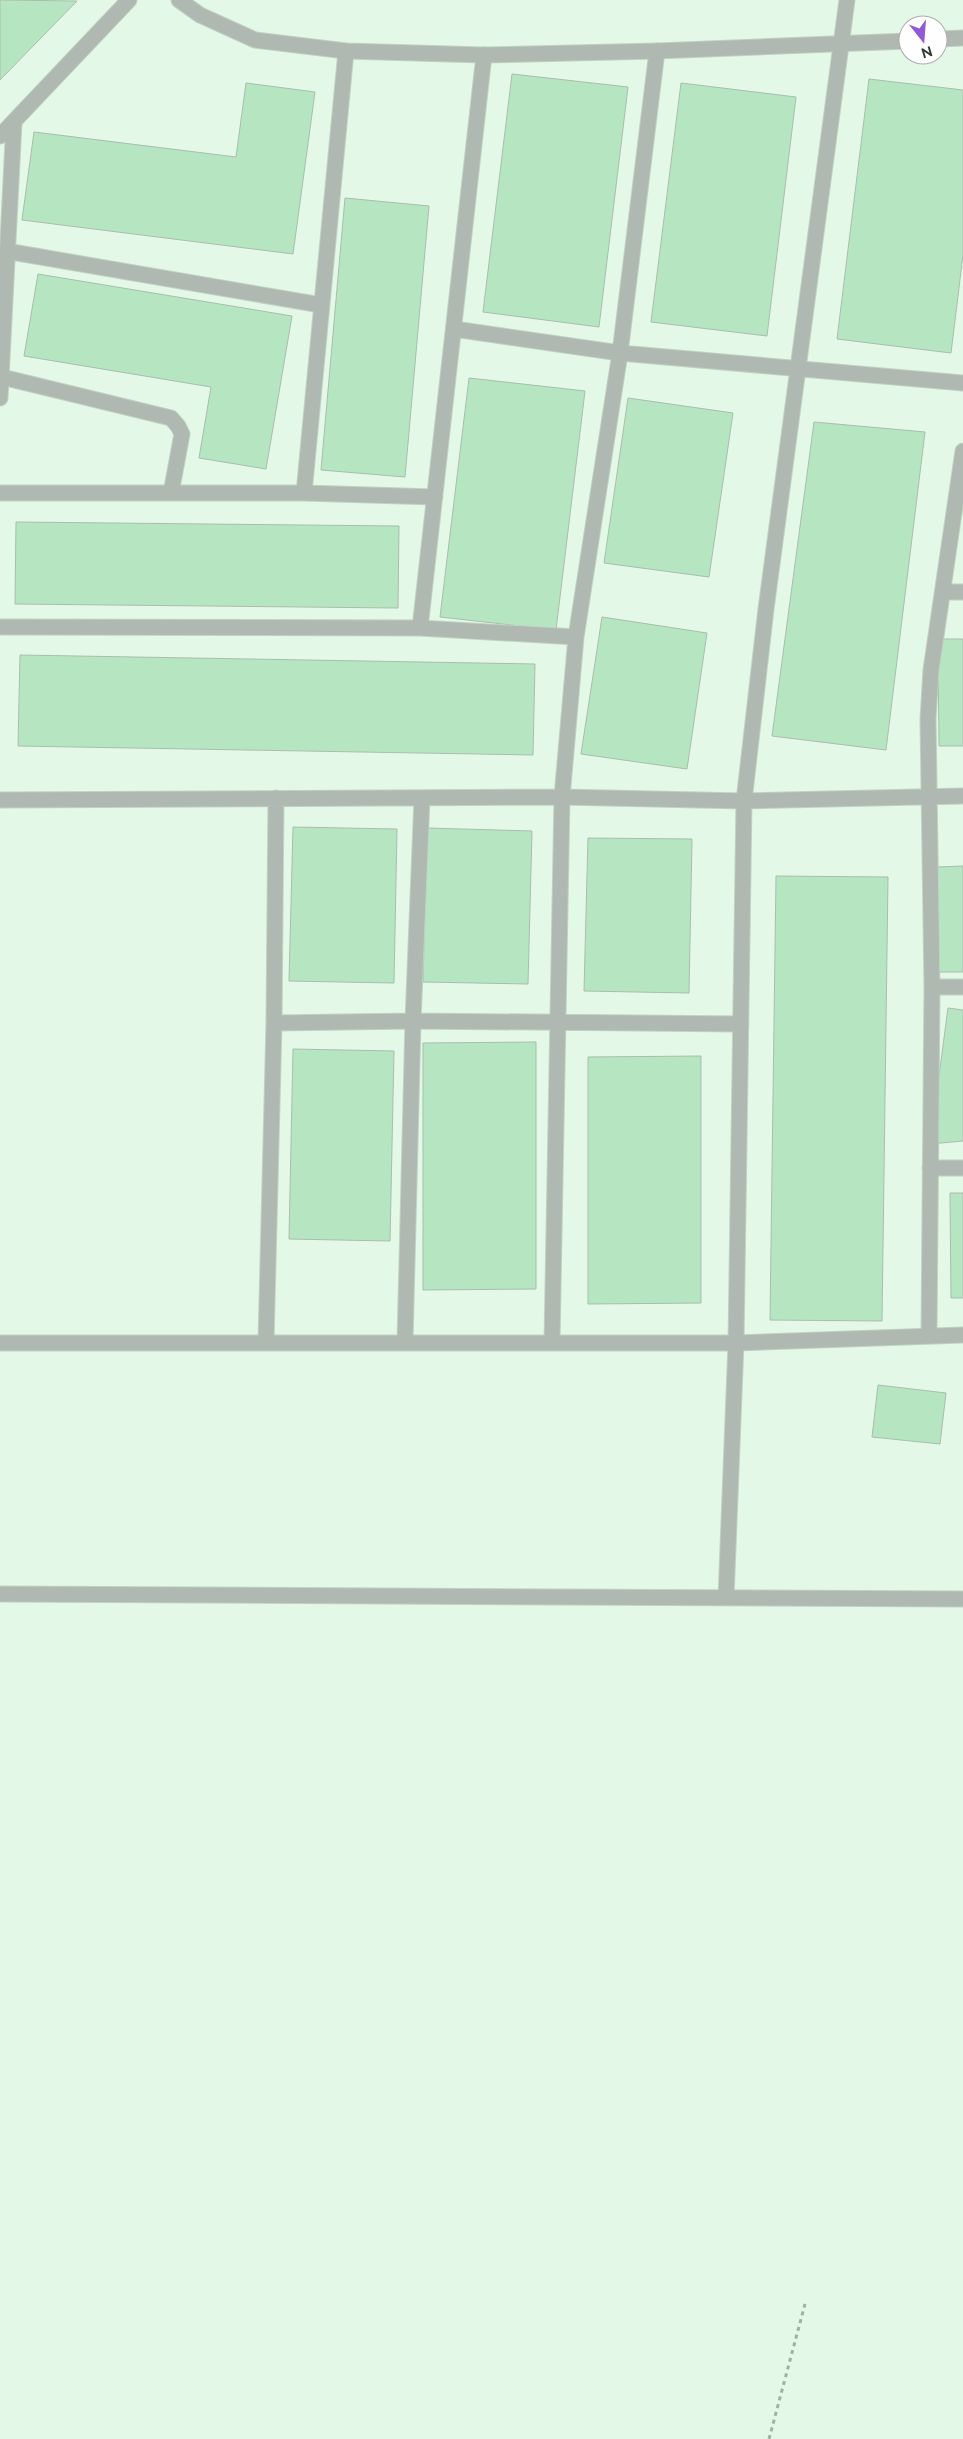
<svg xmlns="http://www.w3.org/2000/svg" width="963" height="2439" viewBox="0 0 963 2439" font-family="Raleway,sans-serif">
<style>
.building{fill:#b6e6c1;stroke:#a9bdad}
.lines{fill:none;stroke-linecap:round;stroke-linejoin:round}
.minor-casing{stroke:#c0d2c3;stroke-width:17}
.tertiary-casing{stroke:#c0d2c3;stroke-width:17}
.path{stroke:#a1b1a4;stroke-width:3;stroke-dasharray:4 4;stroke-linecap:butt}
.minor{stroke:#afb8b1;stroke-width:15}
.tertiary{stroke:#afb8b1;stroke-width:15}
</style>
<rect width="100%" height="100%" fill="#e3f8e7"/>
<path class="building" d="M0 0 77 1 0 80Z
M512 74 628 87 599 327 483 312Z
M869 79 963 90V255L951 353 837 339Z
M246 83 315 92 293 254 22 220 34 132 236 157Z
M681 83 796 97 767 336 651 322Z
M345 198 429 206 405 477 321 470Z
M38 274 292 316 266 469 199 458 211 387 24 356Z
M469 378 585 391 556 630 440 617Z
M628 398 733 413 709 577 604 563Z
M814 422 925 432 886 750 772 736Z
M16 522 399 526 398 608 15 604Z
M602 617 707 633 687 769 581 754Z
M938 639H963V746H939Z
M20 655 535 664 533 755 18 746Z
M293 827 397 829 394 983 289 981Z
M427 828 532 831 528 984 423 982Z
M588 838 692 839 689 993 584 991Z
M963 866V972H939L937 867Z
M776 876 888 877 882 1321 770 1320Z
M948 1008 963 1010V1141L930 1144Z
M536 1042V1289L423 1290V1043Z
M293 1049 394 1051 390 1241 289 1239Z
M701 1056V1303L588 1304V1057Z
M950 1193H963V1298H951Z
M878 1385 946 1393 940 1444 872 1437Z"/>
<g class="lines">
<g class="minor-casing">
<path id="minor" d="M0 136 129 0
M6 251 321 305
M454 329 620 353 963 383
M2 377 171 418 178 426 182 434 171 493
M0 398 14 122
M0 493H304L435 497
M304 493 346 51
M944 592H963
M0 627 420 628 576 637 620 353 657 51
M420 628 484 55
M0 800 562 797 744 801 963 796
M932 987H963
M274 1023 413 1021 741 1024
M930 1168H963
M929 1335 932 987 928 719 931 670 963 451
M266 1342 274 1023 276 798
M405 1342 413 1021 422 798
M552 1342 562 797 576 637
M0 1343H736L963 1335
M0 1594 963 1599
M726 1598 736 1343 744 801 766 609 847 0"/>
</g>
<g class="tertiary-casing">
<path id="tertiary" d="M179 0 200 15 255 40 346 51 484 55 657 51 908 41
M938 39 963 38"/>
</g>
<path class="path" d="M769 2439 805 2304"/>
<use href="#minor" class="minor"/>
<use href="#tertiary" class="tertiary"/>
</g>
<g transform="translate(923 40) rotate(163)"><circle r="24" fill="#fefefe" stroke="#acb0ad"/>
<path d="M0-4L9 19L0 12L-9 19Z" fill="#8f5ad2"/>
<text y="-8" font-size="14" font-weight="bold" text-anchor="middle" fill="#323a34">N</text>
</g>
</svg>
